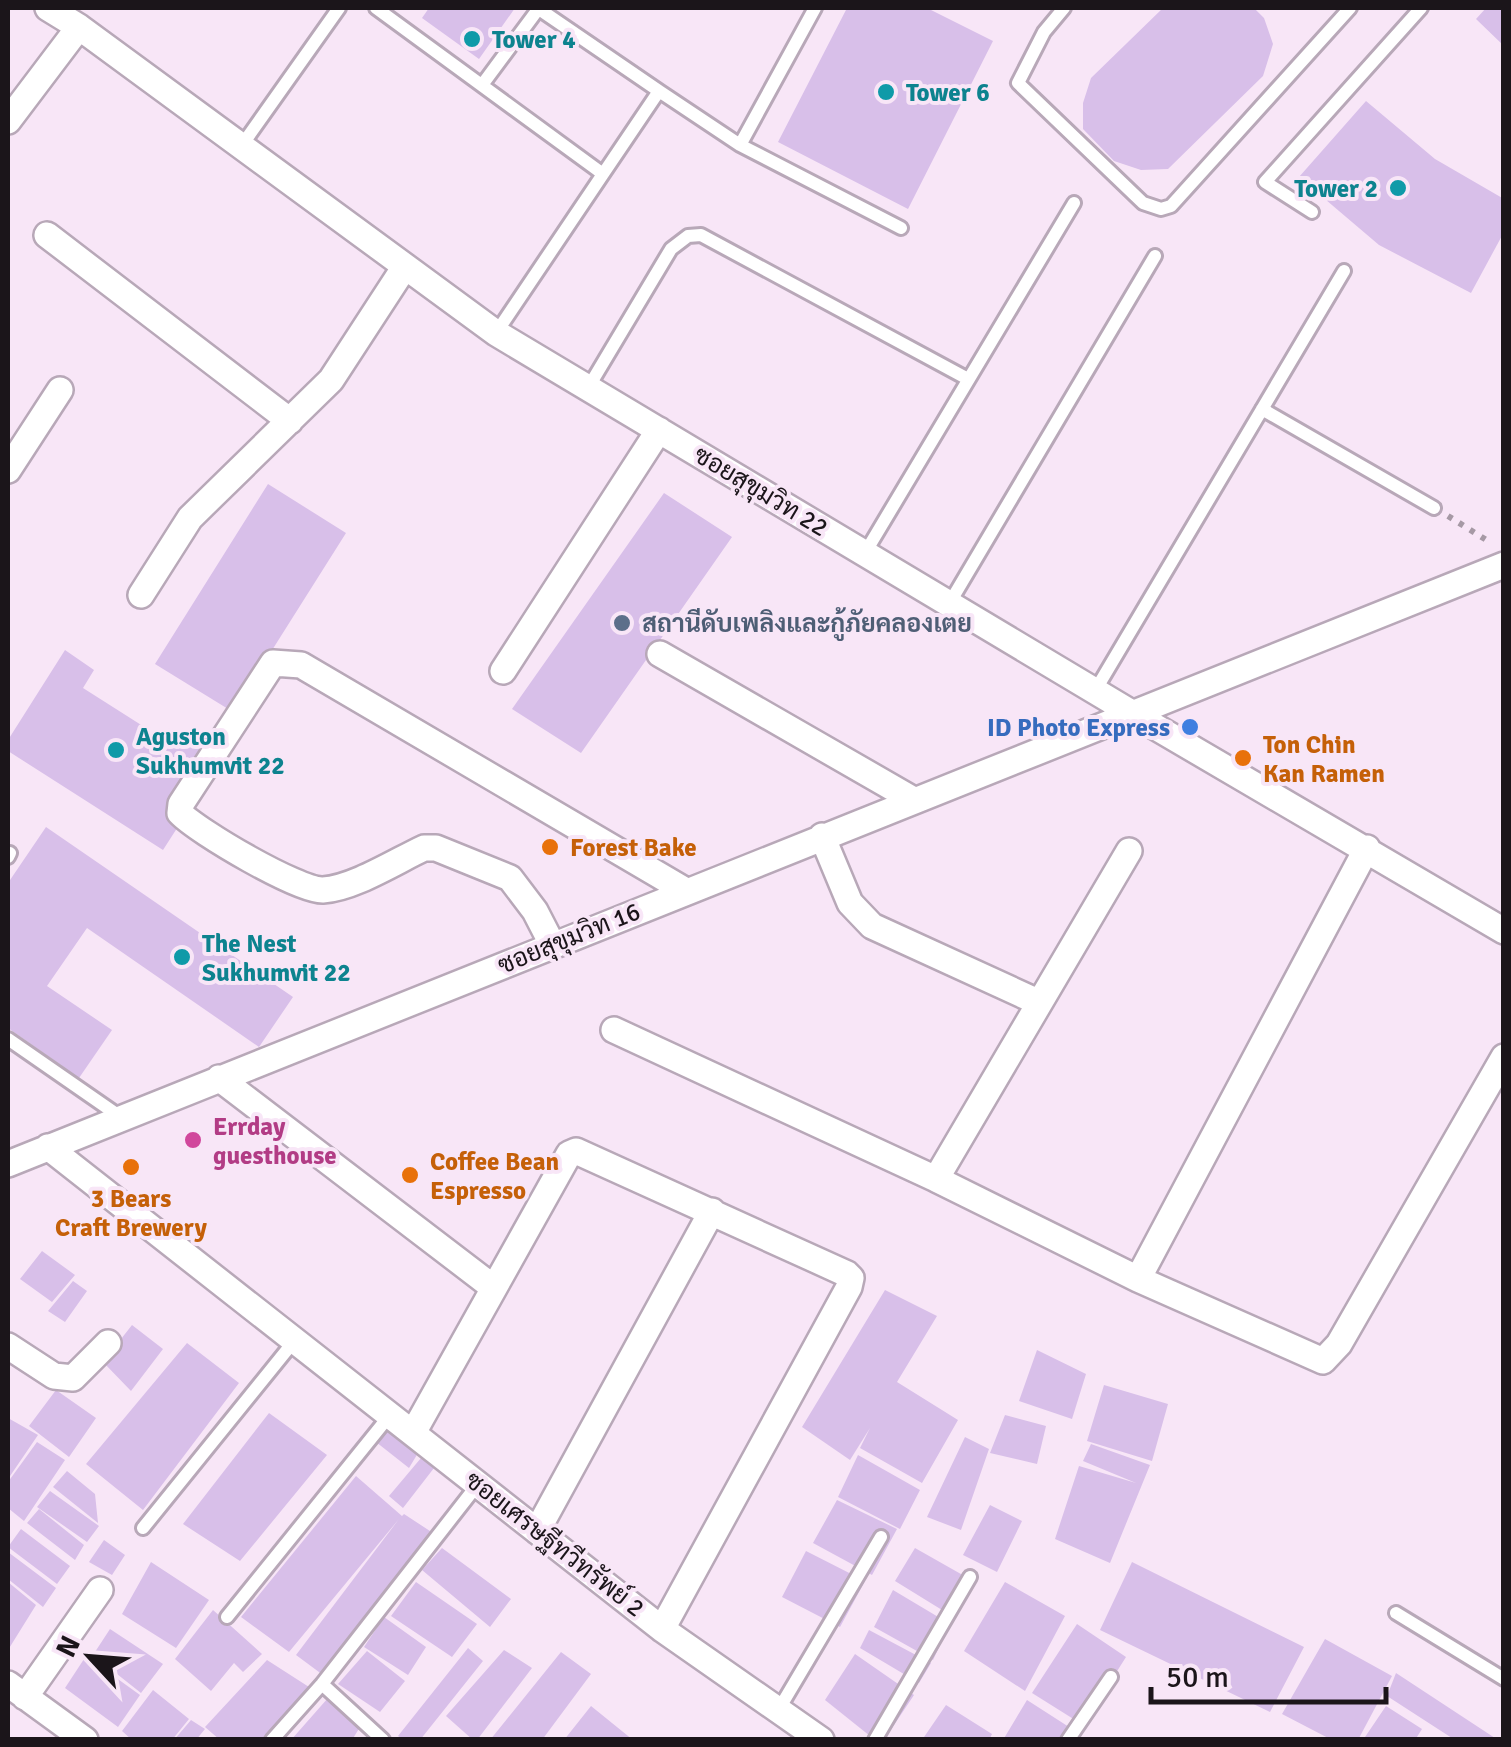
<svg xmlns="http://www.w3.org/2000/svg" width="1511" height="1747" viewBox="0 0 1511 1747" font-family="Signika,Sarabun,sans-serif">
<style>
.building{fill:#d8bfe9}
.lines{fill:none;stroke-linecap:round;stroke-linejoin:round}
.service-casing{stroke:#b8a8b8;stroke-width:18}
.minor-casing{stroke:#b8a8b8;stroke-width:30}
.path{stroke:#a699a5;stroke-width:6;stroke-dasharray:5 8;stroke-linecap:butt}
.service{stroke:#fff;stroke-width:12}
.minor{stroke:#fff;stroke-width:25}
.culture-dot{fill:#0f9aa8;stroke:#f8e6f7;stroke-width:4}
.service-dot{fill:#5c6f8a;stroke:#f8e6f7;stroke-width:4}
.shop-dot{fill:#3f7fe0;stroke:#f8e6f7;stroke-width:4}
.food-dot{fill:#e8710a;stroke:#f8e6f7;stroke-width:4}
.hotel-dot{fill:#d1479c;stroke:#f8e6f7;stroke-width:4}
.labels{text-anchor:middle;dominant-baseline:central;stroke-width:8;stroke-linejoin:round;paint-order:stroke}
.culture-label{font-size:25px;font-weight:bold;fill:#0d838f;stroke:#f8e6f7;text-anchor:start}
.street-label{font-size:25px;fill:#1b151a;stroke:#f8e6f7}
.service-label{font-size:25px;font-weight:bold;fill:#4e5e75;stroke:#f8e6f7;text-anchor:start}
.shop-label{font-size:25px;font-weight:bold;fill:#366cbe;stroke:#f8e6f7;text-anchor:end}
.food-label{font-size:25px;font-weight:bold;fill:#c56008;stroke:#f8e6f7;text-anchor:start}
.hotel-label{font-size:25px;font-weight:bold;fill:#b23c85;stroke:#f8e6f7;text-anchor:start}
</style>
<rect width="100%" height="100%" fill="#f8e6f7"/>
<path class="building" d="M429 8H515L479 59 422 18Z
M847 8H927L993 41 908 209 778 142Z
M1163 8H1254L1264 18 1273 44 1263 76 1168 169 1141 170 1114 161 1083 129V103L1091 78Z
M1486 8H1504V46L1476 19Z
M1366 101 1435 159 1504 199V232L1471 293 1379 245 1299 177Z
M268 484 346 533 233 712 155 664Z
M664 493 732 537 581 753 512 709Z
M65 650 94 670 83 688 179 749 191 729 226 752 163 850 8 751V740Z
M46 827 293 997 259 1047 87 928 47 986 112 1030 79 1078 8 1028V883Z
M42 1251 75 1275 52 1302 20 1279Z
M73 1281 87 1291 65 1322 48 1311Z
M885 1290 937 1316 897 1382 958 1420 922 1483 860 1448 870 1428 850 1460 802 1427Z
M132 1325 163 1349 131 1391 103 1362Z
M187 1343 239 1383 143 1510 86 1464Z
M1037 1350 1086 1374 1072 1419 1019 1401Z
M1104 1385 1168 1404 1152 1461 1087 1441Z
M56 1390 96 1418 69 1457 29 1426Z
M269 1413 327 1455 240 1561 183 1524Z
M1005 1415 1046 1426 1037 1464 990 1453Z
M8 1418 38 1435 8 1479Z
M389 1427 418 1453 409 1468 376 1442Z
M965 1437 989 1449 961 1530 927 1517Z
M37 1442 65 1460 24 1521 8 1508V1482Z
M1091 1444 1150 1465 1110 1563 1055 1539 1079 1466 1136 1483 1083 1461Z
M858 1455 920 1490 900 1529 838 1497Z
M421 1458 434 1468 403 1508 389 1496Z
M67 1471 95 1494 98 1523 53 1487Z
M356 1476 402 1516 404 1514 433 1533 323 1675 296 1655 399 1519 289 1652 241 1617Z
M50 1491 99 1526 87 1542 37 1507Z
M837 1500 897 1529 872 1575 813 1543Z
M990 1505 1022 1521 997 1572 963 1555Z
M39 1509 84 1545 75 1560 27 1523Z
M21 1529 70 1566 57 1584 8 1547Z
M104 1540 125 1555 112 1575 89 1562Z
M442 1548 511 1599 490 1627 422 1570Z
M915 1548 975 1582 955 1618 895 1581Z
M806 1551 865 1581 840 1627 782 1597Z
M8 1552 56 1588 43 1607 8 1579Z
M151 1562 209 1600 176 1648 122 1614Z
M1132 1562 1304 1647 1270 1712 1100 1630Z
M8 1582 36 1605 8 1650Z
M416 1582 477 1624 452 1657 391 1616Z
M1005 1582 1065 1616 1025 1691 964 1651Z
M893 1590 950 1624 933 1660 874 1627Z
M213 1610 262 1654 243 1672 234 1663 211 1691 175 1659Z
M384 1617 426 1647 408 1675 364 1647Z
M1077 1624 1126 1657 1083 1725 1032 1693Z
M110 1629 163 1664 141 1693 93 1655Z
M869 1630 931 1663 919 1683 860 1648Z
M1325 1639 1392 1676 1358 1740H1332L1282 1714Z
M468 1648 483 1661 420 1740H403L398 1736Z
M504 1650 532 1668 477 1740H473L446 1716Z
M367 1651 405 1681 380 1712 338 1684Z
M561 1652 591 1674 542 1740H490Z
M855 1654 914 1695 884 1740H875L825 1700Z
M86 1656 140 1695 118 1727 65 1688Z
M267 1660 309 1687 263 1740H220L205 1727Z
M1396 1673 1498 1740H1455L1387 1696Z
M153 1690 189 1719 172 1740H132L122 1731Z
M328 1698 360 1727 352 1740H291Z
M1027 1700 1069 1727 1061 1740H1003Z
M946 1705 992 1734 989 1740H922Z
M591 1706 633 1740H564Z
M1386 1706 1422 1729 1415 1740H1363Z
M191 1720 205 1729 196 1740H174Z"/>
<g class="lines">
<g class="service-casing">
<path id="service" d="M376 8 603 174 496 333
M1064 8 1044 32 1018 83 1143 203 1161 209 1171 206 1350 8
M539 9 659 91
M482 85 539 8
M740 145 815 8
M240 148 339 8
M603 174 659 91 740 145 901 228
M1312 212 1265 182 1421 8
M588 388 671 249 688 236 701 235 968 379
M1262 409 1434 508
M865 553 1074 203
M949 604 1155 256
M1095 691 1344 271
M8 857 10 853
M8 1039 122 1118
M143 1528 295 1340
M1396 1613 1504 1679
M227 1617 390 1415
M322 1684 383 1740
M779 1709 881 1537
M272 1740 322 1684 478 1484
M875 1740 970 1577
M1068 1740 1111 1677"/>
</g>
<g class="minor-casing">
<path id="minor" d="M48 8 79 27 496 333 1130 712 1504 931
M8 121 79 27
M47 235 290 421
M8 470 60 390
M141 595 190 518 331 380 404 268
M660 654 912 799
M503 671 659 430
M822 836 850 903 872 926 1038 1002
M552 944 535 911 510 878 436 848H424C396 861 354 888 323 890 299 891 198 832 180 813L181 804 273 663 301 665 686 891
M614 1030 936 1179 1138 1279 1323 1361 1339 1344 1504 1057
M219 1078 494 1288
M48 1147 662 1629 821 1740
M8 1164 1504 565
M936 1179 1129 851
M1138 1279 1367 848
M8 1346 54 1376 73 1378 108 1343
M413 1433 569 1154 576 1151 847 1274 851 1278 849 1287 662 1629
M537 1531 712 1211
M8 1684 85 1740
M25 1697 100 1590"/>
</g>
<path class="path" d="M1448 516 1488 541"/>
<use href="#service" class="service"/>
<use href="#minor" class="minor"/>
</g>
<g class="culture-dot">
<circle cx="472" cy="39" r="10"/>
<circle cx="886" cy="92" r="10"/>
<circle cx="1398" cy="188" r="10"/>
<circle cx="116" cy="750" r="10"/>
<circle cx="182" cy="957" r="10"/>
</g>
<circle class="service-dot" cx="622" cy="623" r="10"/>
<circle class="shop-dot" cx="1190" cy="727" r="10"/>
<g class="food-dot">
<circle cx="1243" cy="758" r="10"/>
<circle cx="550" cy="847" r="10"/>
<circle cx="131" cy="1167" r="10"/>
<circle cx="410" cy="1175" r="10"/>
</g>
<circle class="hotel-dot" cx="193" cy="1140" r="10"/>
<g class="labels">
<g class="culture-label">
<text x="492" y="39">Tower 4</text>
<text x="906" y="92">Tower 6</text>
<text x="1378" y="188" text-anchor="end">Tower 2</text>
<text x="136" y="736">Aguston<tspan x="136" dy="29">Sukhumvit 22</tspan></text>
<text x="202" y="943">The Nest<tspan x="202" dy="29">Sukhumvit 22</tspan></text>
</g>
<g class="street-label">
<text transform="translate(761 491) rotate(31)">ซอยสุขุมวิท 22</text>
<text transform="translate(569 938) rotate(-22)">ซอยสุขุมวิท 16</text>
<text transform="translate(555 1544) rotate(38)">ซอยเศรษฐีทวีทรัพย์ 2</text>
</g>
<g class="service-label">
<text x="642" y="623">สถานีดับเพลิงและกู้ภัยคลองเตย</text>
</g>
<g class="shop-label">
<text x="1170" y="727">ID Photo Express</text>
</g>
<g class="food-label">
<text x="1263" y="744">Ton Chin<tspan x="1263" dy="29">Kan Ramen</tspan></text>
<text x="570" y="847">Forest Bake</text>
<text x="430" y="1161">Coffee Bean<tspan x="430" dy="29">Espresso</tspan></text>
<text x="131" y="1198" text-anchor="middle">3 Bears<tspan x="131" dy="29">Craft Brewery</tspan></text>
</g>
<g class="hotel-label">
<text x="213" y="1126">Errday<tspan x="213" dy="29">guesthouse</tspan></text>
</g>
</g>
<rect width="1511" height="1747" fill="none" stroke="#1b151a" stroke-width="20"/>
<g transform="translate(90 1657) rotate(296)" stroke="#f8e6f7" stroke-width="8" paint-order="stroke">
<path d="M0-8L18 38L0 25L-18 38Z" fill="#1b151a"/>
<text y="-15" font-size="28" font-weight="bold" text-anchor="middle" fill="#1b151a">N</text>
</g>
<path d="M1151 1687v15h235v-15" fill="none" stroke="#1b151a" stroke-width="5"/>
<text x="1166" y="1687" font-size="30" fill="#1b151a" stroke="#f8e6f7" stroke-width="8" paint-order="stroke">50 m</text>
</svg>
